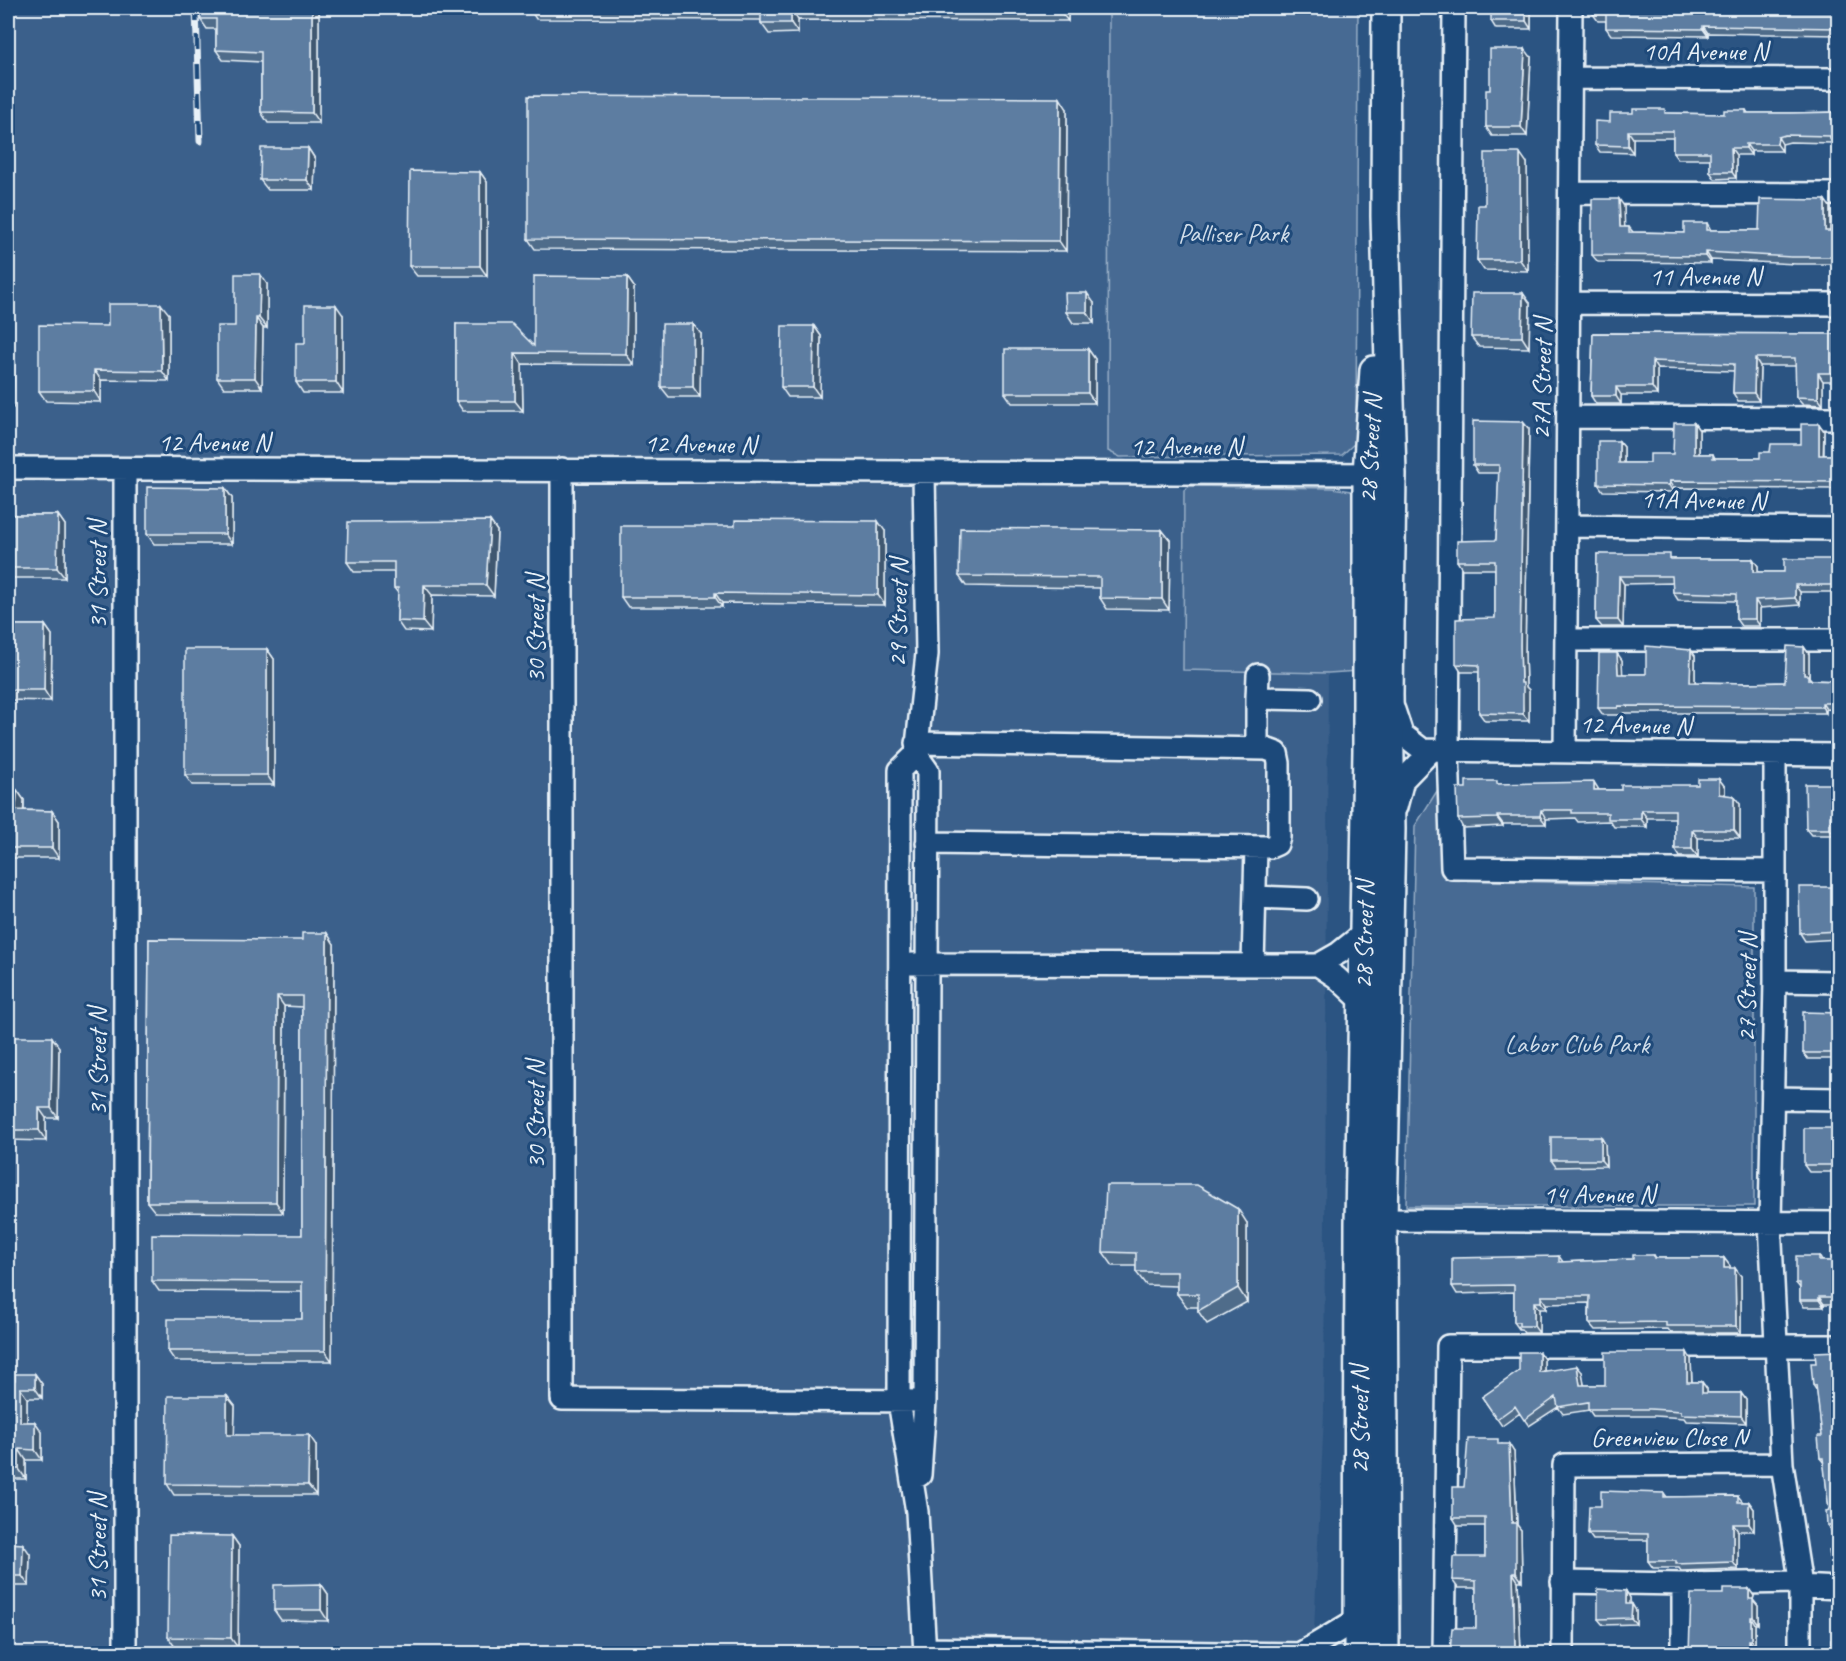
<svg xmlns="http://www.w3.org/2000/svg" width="1846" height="1661" viewBox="0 0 1846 1661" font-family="Caveat,sans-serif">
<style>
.built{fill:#3a608b}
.green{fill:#476b93;stroke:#98aec6;stroke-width:1.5}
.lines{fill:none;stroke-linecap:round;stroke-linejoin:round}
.minor-casing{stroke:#e8f1f8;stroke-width:26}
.major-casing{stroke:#e8f1f8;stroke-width:32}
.minor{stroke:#1f4a7a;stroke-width:21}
.major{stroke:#1f4a7a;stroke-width:27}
.rail-casing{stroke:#e8f1f8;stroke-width:7}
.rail{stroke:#1f4a7a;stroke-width:4.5;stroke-dasharray:14;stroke-linecap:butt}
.wall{fill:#506c8a;stroke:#e8f1f8;stroke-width:1.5}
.shaded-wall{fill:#415871;stroke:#e8f1f8;stroke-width:1.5}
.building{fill:#5d7da1;stroke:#e8f1f8;stroke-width:1.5}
.labels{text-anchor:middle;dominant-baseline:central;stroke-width:6;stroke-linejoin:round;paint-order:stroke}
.street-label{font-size:26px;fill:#e8f1f8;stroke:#1f4a7a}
.park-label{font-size:26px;fill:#d0dde9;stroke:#1f4a7a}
</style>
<rect width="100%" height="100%" fill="#2b5482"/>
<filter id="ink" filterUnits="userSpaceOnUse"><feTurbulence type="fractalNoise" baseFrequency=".0167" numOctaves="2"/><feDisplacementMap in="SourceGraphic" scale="12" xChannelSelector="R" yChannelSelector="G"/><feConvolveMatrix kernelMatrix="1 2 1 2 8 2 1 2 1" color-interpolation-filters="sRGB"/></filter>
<g filter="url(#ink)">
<path class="built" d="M8 8H1108V450L1184 490V670L1328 673 1324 1415 1313 1653 8 1654Z"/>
<path class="green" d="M1109 8H1358L1356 442 1342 455 1120 457 1108 451Z
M1190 486 1333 488 1351 491 1358 503 1359 671 1328 673 1183 670 1184 490Z
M1442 783 1452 874 1460 880 1754 887V1206H1406L1415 826Z"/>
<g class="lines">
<g class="minor-casing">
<path id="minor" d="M1454 8 1448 751 1452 868 1775 871
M1571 78 1838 79
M1571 193 1838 194
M1571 303 1838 304
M1569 417 1838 418
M8 468 1383 474
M562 469V1399L925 1401
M1567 526 1838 529
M1567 640H1838
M1257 698 1258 675
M1394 710 1402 734 1423 750 1838 755
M916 743 1266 749 1277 753 1279 763V837L1277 844 1270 847 927 843
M1257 748V698L1310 699
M1565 751 1571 8
M916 754 900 770 899 1401 917 1512 925 1654
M916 754 928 771 925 1401 920 1475
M916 754 927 654 924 473
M1775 755V981L1770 1222 1782 1464 1800 1579V1654
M1396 807 1403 780 1431 751
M1255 897 1307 899
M912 964 1318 965 1339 953 1364 933
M1253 965 1256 847
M1318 965 1336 977 1363 1002
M1775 981 1838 982
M1773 1098 1838 1099
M1368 1222 1383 1220 1838 1223
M1562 1582 1683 1584V1654
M1683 1584 1800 1582
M1800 1586 1838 1588
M924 1649 1307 1654
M1303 1652 1358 1619
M125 1654V470
M1444 1654 1448 1346H1838
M1563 1654 1564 1465 1782 1464"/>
</g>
<g class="major-casing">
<path id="major" d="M1358 1654 1359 1223 1367 750V474L1374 370
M1385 1654 1383 1220 1391 829 1389 694 1392 474 1385 216 1386 8"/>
</g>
<use href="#minor" class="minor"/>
<use href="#major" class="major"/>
<g class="rail-casing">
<path id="rail" d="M196 8 200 141"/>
</g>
<use href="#rail" class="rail"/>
</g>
<path class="wall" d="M200 8H319V123H268L261 112V62L223 60 216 50V29H207L200 19Z
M529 8H1068V21L798 20V33L769 34 761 23V20L536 19Z
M1531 8V29H1496L1491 21Z
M1839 8V35L1708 33V36L1611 35 1606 28V21H1598L1593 14Z
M1531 57 1527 136H1492L1486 127 1490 90Z
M1067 109 1066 251 535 249 528 239Z
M1746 110 1748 113H1791L1839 112V146H1834L1832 143 1790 142 1782 144V151H1751V155H1736V178L1715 179 1710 172V159H1678L1673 152V138H1633V153L1600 152 1595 145 1610 122 1667 113 1724 114Z
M308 148 315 159 314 190H268L260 180Z
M1527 163 1528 271 1484 270 1477 260 1485 205Z
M480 172 487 182V276H417L409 266Z
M1624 206V227H1629L1633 232 1684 233 1707 223 1711 230H1759L1830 207V231H1839V264H1796L1711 260V263L1598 262 1592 255Z
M260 274 267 284V328H263L262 388H224L217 378 235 326Z
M627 277 634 287V365L522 364 523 411H463L456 401V324L534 346Z
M1094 303V323H1073L1066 312Z
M1530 303 1529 348 1479 347 1471 337Z
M169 314V381L101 380V402L46 401 39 391 108 326Z
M343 315V393H303L296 382 305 343Z
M814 326 821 336 820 397H788L781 387Z
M1593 333 1839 334V381H1823V405L1802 404 1796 397V366H1760L1759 401H1738L1733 393 1734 371 1657 369V395H1621V404H1596L1591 396Z
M701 334 700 397H669L661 387Z
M1088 349 1095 359V403H1012L1005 393Z
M8 350 14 360 13 407H8Z
M1523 422 1529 429 1525 653 1526 687 1529 690V721H1485L1479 713V672H1461L1456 664 1495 618V569H1462L1457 561 1496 540 1499 473H1478L1473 465Z
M1694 423 1699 430V454H1713L1715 458H1760L1770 452 1801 444 1819 424 1824 431V455H1839V489L1673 488V492L1603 491 1598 484 1619 441 1624 447V463H1650L1673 454Z
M225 488 232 498V544H154L147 534Z
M8 515H58L65 525V578H8Z
M490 521 497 531 494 596 432 595 431 632 404 631 397 621 398 593 394 588V572H354L347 562Z
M1162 530 1170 540 1169 610 1107 609 1100 598V588L966 586 959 576Z
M885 531V605L722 603V607H628L621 597Z
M1597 554 1673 559H1753L1758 566V572H1784L1839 559V592H1800V605L1760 608V626H1741L1736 619V601L1678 600 1673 592V583L1624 584 1623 627H1602L1596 620Z
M8 625H45L52 635 51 701 8 700Z
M1804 647 1809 654V677L1812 680 1839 681V710L1826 709V713H1623V715H1603L1598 708 1622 660V674H1646L1691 650 1695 656V682L1749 683 1785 682Z
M267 649 274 659V785H192L185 775Z
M1719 779 1725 787V795L1740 804V838H1698V857H1680L1675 849V818H1647V827H1614L1610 821 1578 822 1575 818 1546 819V824H1503V826L1463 828 1458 819 1466 788 1499 784 1599 790H1621L1698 785Z
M1834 788H1839V823H1835V835H1811L1806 829Z
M8 790H17L24 800V810L52 811 59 821V858H8Z
M1839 895V939L1805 941 1800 933Z
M149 939 334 944 332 1361H175L168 1351 302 1319V1292L159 1291 152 1281 302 1235V1007L284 1006 283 1213 155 1212 147 1202Z
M1839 1013V1059H1808L1803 1053Z
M8 1037 59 1047 58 1118H46V1141L8 1140Z
M1839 1128V1172H1809L1804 1165Z
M1601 1137 1605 1144 1606 1166 1556 1167 1551 1160Z
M1247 1223V1302L1207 1324 1198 1311V1307H1187L1177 1294V1286L1146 1285 1136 1272V1266H1113L1103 1252Z
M1654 1255 1656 1258H1724L1730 1266V1268L1741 1276V1333H1671L1668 1329 1595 1330 1589 1323V1303L1546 1304V1309H1539V1333H1524L1521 1329H1519L1514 1322V1292L1457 1294 1452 1286 1559 1256 1563 1262 1633 1259Z
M1819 1256 1822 1261H1839V1304H1824V1307H1804L1800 1300V1288L1796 1283Z
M1838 1351 1839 1352V1532H1832L1827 1525 1829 1510 1824 1463 1820 1458 1822 1436 1817 1391 1813 1385 1816 1363Z
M1544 1359V1371L1582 1372 1584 1385H1605L1691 1359 1692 1382H1702L1707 1389V1393H1741L1746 1400V1423L1686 1421 1684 1418 1655 1416H1593L1589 1410 1563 1414 1558 1407 1529 1426 1520 1413 1502 1426 1482 1397Z
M35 1374 42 1384V1398H27V1422H35L42 1432V1460H26V1479H8V1380H15Z
M227 1396 235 1406 234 1435 316 1445V1495H174L167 1484Z
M1502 1444 1514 1452 1517 1525 1521 1530 1522 1581H1518L1521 1653H1451L1450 1652 1476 1628V1588H1458L1452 1580 1485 1557V1526H1458L1453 1518 1464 1487Z
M1664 1493 1667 1497 1738 1496 1743 1502H1749L1754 1509V1531H1738V1569L1681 1571 1679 1568H1653L1648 1561V1540H1593L1588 1533 1601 1506Z
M232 1536 239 1546 238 1648 175 1647 168 1637Z
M8 1543 30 1554 29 1586H8Z
M1839 1550V1573H1836L1831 1567Z
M321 1584 328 1594V1621L281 1620 274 1610Z
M1749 1589 1754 1596 1753 1600 1758 1606V1624H1755V1646H1753V1653L1723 1594Z
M1626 1591 1630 1598V1604H1632L1636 1611V1624L1603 1625 1598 1619Z"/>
<path class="shaded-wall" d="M312 8H319V123L312 113Z
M1060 8H1068V21L1060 11Z
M1526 8H1531V29L1526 21Z
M791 9 798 20V33L791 23Z
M1703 26 1708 33V36L1703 29Z
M1525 49 1531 57 1527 136 1521 127Z
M1060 98 1067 109 1066 251 1059 241Z
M1628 131 1633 138V153L1628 146Z
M1778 137 1782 144V151L1777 144Z
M1746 144 1751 151V155L1746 148Z
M308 148 315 159 314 190 307 180Z
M1731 148 1736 155V178L1732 172Z
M1520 153 1527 163 1528 271 1520 260Z
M480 172 487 182V276L480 266Z
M1619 199 1624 206 1625 234 1620 227Z
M1825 200 1830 207V238L1825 231Z
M1706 252 1711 260V263L1706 256Z
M260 274 267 284V328L259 318Z
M627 277 634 287V365L626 354Z
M1087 293 1094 303V323L1087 312Z
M1523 293 1530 303 1529 348 1522 337Z
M161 304 169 314V381L162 371Z
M336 305 343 315V393L336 382Z
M256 318 263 328 262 388 255 378Z
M693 324 701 334 700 397 693 387Z
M814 326 821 336 820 397 813 387Z
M1088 349 1095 359V403L1088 393Z
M8 350 14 360 13 407 8 399Z
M515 353 522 364 523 411 515 401Z
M1834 355 1839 361V379L1834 373Z
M1755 358 1760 366 1759 401 1754 393Z
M1652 361 1657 369V395L1652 387Z
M94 370 101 380V402L94 391Z
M1818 373 1823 381V405L1818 398Z
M1616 387 1621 395V404L1616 396Z
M1523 422 1529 429 1525 653 1526 687 1529 690V721L1523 714 1521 683 1520 646Z
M1694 423 1699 430V461L1694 454Z
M1819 424 1824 431 1823 462 1819 455Z
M1619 441 1624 447V469L1619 463Z
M1669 481 1673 488V492L1669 485Z
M225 488 232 498V544L225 534Z
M58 515 65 525V578L57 568Z
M490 521 497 531 494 596 486 585Z
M878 521 885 531V605L878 595Z
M1162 530 1170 540 1169 610 1162 599Z
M1753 559 1758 566V579L1753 572Z
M1619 576 1624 584 1623 627 1618 620Z
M424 585 432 595 431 632 423 622Z
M1795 585 1800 592V605L1795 598Z
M715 593 722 603V607L715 597Z
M1755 600 1760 608V626L1755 619Z
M45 625 52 635 51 701 44 690Z
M1804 647 1809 654V677L1812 682V687L1804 675Z
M267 649 274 659V785L267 775Z
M1691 650 1695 656V689L1690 682Z
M1617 653 1622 660 1623 681 1618 674Z
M1822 703 1826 709V713L1822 707Z
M1719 779 1725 787V802L1719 794Z
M1594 782 1599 790H1594Z
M17 790 24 800 23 820 16 810Z
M1734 796 1740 804V838L1734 830Z
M1541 810 1546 819V824L1540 816Z
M1641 810 1647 818V827L1641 819Z
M52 811 59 821V858L52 848Z
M1835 811 1839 816V821L1835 816Z
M1497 816 1503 824V826L1497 818Z
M1830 816 1835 823V835L1830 829Z
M1692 830 1698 838V857L1692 849Z
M1833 887 1838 895H1833Z
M327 933 334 944 332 1361 325 1351Z
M277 996 284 1006 283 1213 276 1202Z
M1835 1035 1839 1041V1058L1835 1053Z
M52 1037 59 1047 58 1118 51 1108Z
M39 1108 46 1118V1141L39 1130Z
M1601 1137 1605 1144 1606 1166 1601 1160Z
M1238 1209 1247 1223V1302L1238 1288Z
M1724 1258 1730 1266V1276L1724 1268Z
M1735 1268 1741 1276V1333L1736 1326Z
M1541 1296 1546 1304V1309L1541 1302Z
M1819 1297 1824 1304V1307L1819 1300Z
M1534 1302 1539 1309V1333L1534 1326Z
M1539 1352 1544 1359V1379L1539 1372Z
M1687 1352 1691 1359 1692 1388 1687 1382Z
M1577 1366 1582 1372 1585 1391 1580 1385Z
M35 1374 42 1384V1398L35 1388Z
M1702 1382 1707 1389V1400L1702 1393Z
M20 1388 27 1398V1432L20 1422Z
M1741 1393 1746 1400V1423L1741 1416Z
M227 1396 235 1406 234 1445 227 1435Z
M35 1422 42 1432V1460L35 1450Z
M309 1435 316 1445V1495L308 1485Z
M1509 1444 1514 1452 1517 1525 1521 1530 1522 1581 1516 1573 1512 1523Z
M19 1449 26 1460V1479L19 1469Z
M1749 1502 1754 1509V1531L1749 1524Z
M1733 1524 1738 1531V1569L1733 1562Z
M232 1536 239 1546 238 1648 231 1638Z
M23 1544 30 1554 29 1586 22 1576Z
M1513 1573 1518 1581 1521 1653H1519L1515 1649Z
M321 1584 328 1594V1621L321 1610Z
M1749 1589 1754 1596 1753 1600 1758 1606V1624L1753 1617 1749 1599Z
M1626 1591 1630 1598V1611L1626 1604Z
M1632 1604 1636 1611V1624L1631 1618Z
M1751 1617 1755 1624V1646L1751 1640Z
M1748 1640 1753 1646V1653H1748Z"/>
<path class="building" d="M200 8H312V113L261 112V52L216 50V19H200Z
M529 8H1060V11L791 9V23H761V10Z
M1491 8H1526V21H1491Z
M1593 8H1839V28L1703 26V29L1606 28V14H1593Z
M1490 49H1525L1521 127H1486V90H1490Z
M528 96 1060 98 1059 241 528 239Z
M1633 109H1665V113L1724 114V110H1746V113H1791L1839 112V139H1830V136L1785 135 1778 137 1777 144H1746V148H1731L1732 172H1710V152H1673V131H1628V146L1595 145V121L1610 122V113H1633Z
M261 148H308L307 180H260Z
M1485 153H1520V260H1477L1478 205H1485Z
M410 171 480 172V266H409Z
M1592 199H1619L1620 227H1629V232L1684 233V223H1707V230H1759L1760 199 1825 200V231H1839V257H1791L1706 252V256L1592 255Z
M235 274H260L259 318H256L255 378H217V326H235Z
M534 276 627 277 626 354 515 353V401H456V324H512L534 346Z
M1065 293H1087V312H1066Z
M1472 293H1523L1522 337H1471Z
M108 304H161L162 371 94 370V391H39V325L108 326Z
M305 305H336V382H296V343H305Z
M662 324H693V387H661Z
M782 326H814L813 387H781Z
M1593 333 1839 334V355H1834V373H1818V398L1796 397 1795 358H1755L1754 393H1733L1734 364 1652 361V387H1616V396H1591Z
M1005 349H1088V393H1005Z
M1473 421 1523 422 1520 646 1521 683H1523V714L1479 713V665L1456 664V619L1495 618V561H1457V541L1496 540 1499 465H1473Z
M1674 423H1694V454H1713V458H1760V452H1770L1771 444H1801V424H1819V455H1839V482L1669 481V485L1598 484V441H1619V463H1650V454H1673Z
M147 487 225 488V534H147Z
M8 515H58L57 568H8Z
M735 520 878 521V595L715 593V597H621V526H735Z
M490 521 486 585H424L423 622 397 621 398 588H394V562H347L348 522Z
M960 528 1162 530V599L1100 598V577L959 576Z
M1597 554H1670V559H1753V572H1784V559H1839V585H1795V598L1755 600V619H1736V594L1673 592 1672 576H1619L1618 620H1596Z
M8 625H45L44 690H8Z
M1646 646 1691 650 1690 682 1749 683 1785 682 1787 646 1804 647V675H1808V680L1839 681V703H1822V707L1618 706V708H1598L1599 653H1617L1618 674H1646Z
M185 649H267V775H185Z
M1698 779H1719V794L1734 796V830H1692V849H1675V810H1641V819H1608V813H1572V810H1541L1540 816H1497V818L1458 819 1457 788H1466V781H1497V784L1594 782V790H1621V785H1698Z
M1805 784H1830V788H1839V811H1835V816H1830V829H1806Z
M8 790H17L16 810 52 811V848H8Z
M1799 887H1833V895H1839V931L1800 933Z
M302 933H327L325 1351H168V1319H302V1282L152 1281V1234L302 1235V996H277L276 1202H147L149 939 302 940Z
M1803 1012 1839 1013V1035H1835V1053H1803Z
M8 1037H52L51 1108H39V1130H8Z
M1804 1128H1839V1165H1804Z
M1551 1137H1601V1160H1551Z
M1106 1185H1197L1238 1209V1288L1198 1311V1294H1177V1272H1136V1253L1103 1252Z
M1633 1255H1654V1258H1724V1268H1735L1736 1326H1666V1322L1589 1323 1590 1296H1541V1302H1534V1326H1519V1322H1514V1285L1452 1286V1258L1559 1256V1262L1633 1259Z
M1796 1256H1819V1261H1839V1297H1819V1300H1800V1283H1796Z
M1838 1351 1839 1359V1525H1827L1826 1511 1829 1510 1823 1458H1820L1818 1436H1822L1816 1385H1813L1811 1363H1816L1815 1352Z
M1519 1352H1539V1372L1577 1366 1580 1385H1605V1352H1687V1382H1702V1393H1741V1416L1681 1414V1411L1650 1409H1588V1402L1558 1407 1556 1397 1524 1420 1515 1406 1497 1419 1482 1397 1519 1371Z
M15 1374H35V1388H20V1422H35V1450L19 1449V1469H8V1380H15Z
M168 1396H227V1435H309L308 1485 167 1484Z
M1468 1439H1498V1444H1509L1512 1523H1516V1573H1513L1515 1649H1506V1653H1482V1652H1450L1452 1628H1476V1581L1452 1580 1453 1557H1485V1518H1453V1487H1464Z
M1601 1491 1664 1493V1497L1738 1496V1502H1749V1524H1733V1562L1676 1564V1561H1648V1534L1588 1533 1589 1506H1601Z
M169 1535 232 1536 231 1638 168 1637Z
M8 1543 23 1544 22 1576H8Z
M1829 1550H1839V1566L1831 1567Z
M321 1584V1610H274V1585Z
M1598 1589 1626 1591V1604H1632L1631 1618 1598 1619Z
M1723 1589H1749V1599H1753V1617H1751V1640H1748V1653H1689L1691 1594H1723Z
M1837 1591H1839V1653H1831V1640H1834V1602H1837Z"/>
</g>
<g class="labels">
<g class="street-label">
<text x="1705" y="51">10A Avenue N</text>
<text x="1705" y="276">11 Avenue N</text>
<text transform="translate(1542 379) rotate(-89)">27A Street N</text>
<text x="214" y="442">12 Avenue N</text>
<text transform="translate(700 444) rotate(1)">12 Avenue N</text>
<text x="1186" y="446">12 Avenue N</text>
<text transform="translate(1370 449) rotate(-87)">28 Street N</text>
<text transform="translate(1703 500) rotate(1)">11A Avenue N</text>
<text transform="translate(97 575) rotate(-90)">31 Street N</text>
<text transform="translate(898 613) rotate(-89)">29 Street N</text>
<text transform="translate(535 629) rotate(-90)">30 Street N</text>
<text transform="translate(1635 725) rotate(1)">12 Avenue N</text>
<text transform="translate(1364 935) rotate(-89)">28 Street N</text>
<text transform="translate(1747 988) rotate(-89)">27 Street N</text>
<text transform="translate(97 1062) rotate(-90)">31 Street N</text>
<text transform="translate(535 1115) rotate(-90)">30 Street N</text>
<text x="1599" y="1194">14 Avenue N</text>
<text transform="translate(1359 1420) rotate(-90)">28 Street N</text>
<text x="1669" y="1437">Greenview Close N</text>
<text transform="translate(97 1548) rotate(-90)">31 Street N</text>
</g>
<g class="park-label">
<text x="1233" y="233">Palliser Park</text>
<text x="1577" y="1044">Labor Club Park</text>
</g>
</g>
<rect width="1846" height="1661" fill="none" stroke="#1f4a7a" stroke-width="30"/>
<rect x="15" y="15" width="1816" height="1631" fill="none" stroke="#e8f1f8" stroke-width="2" filter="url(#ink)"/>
</svg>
